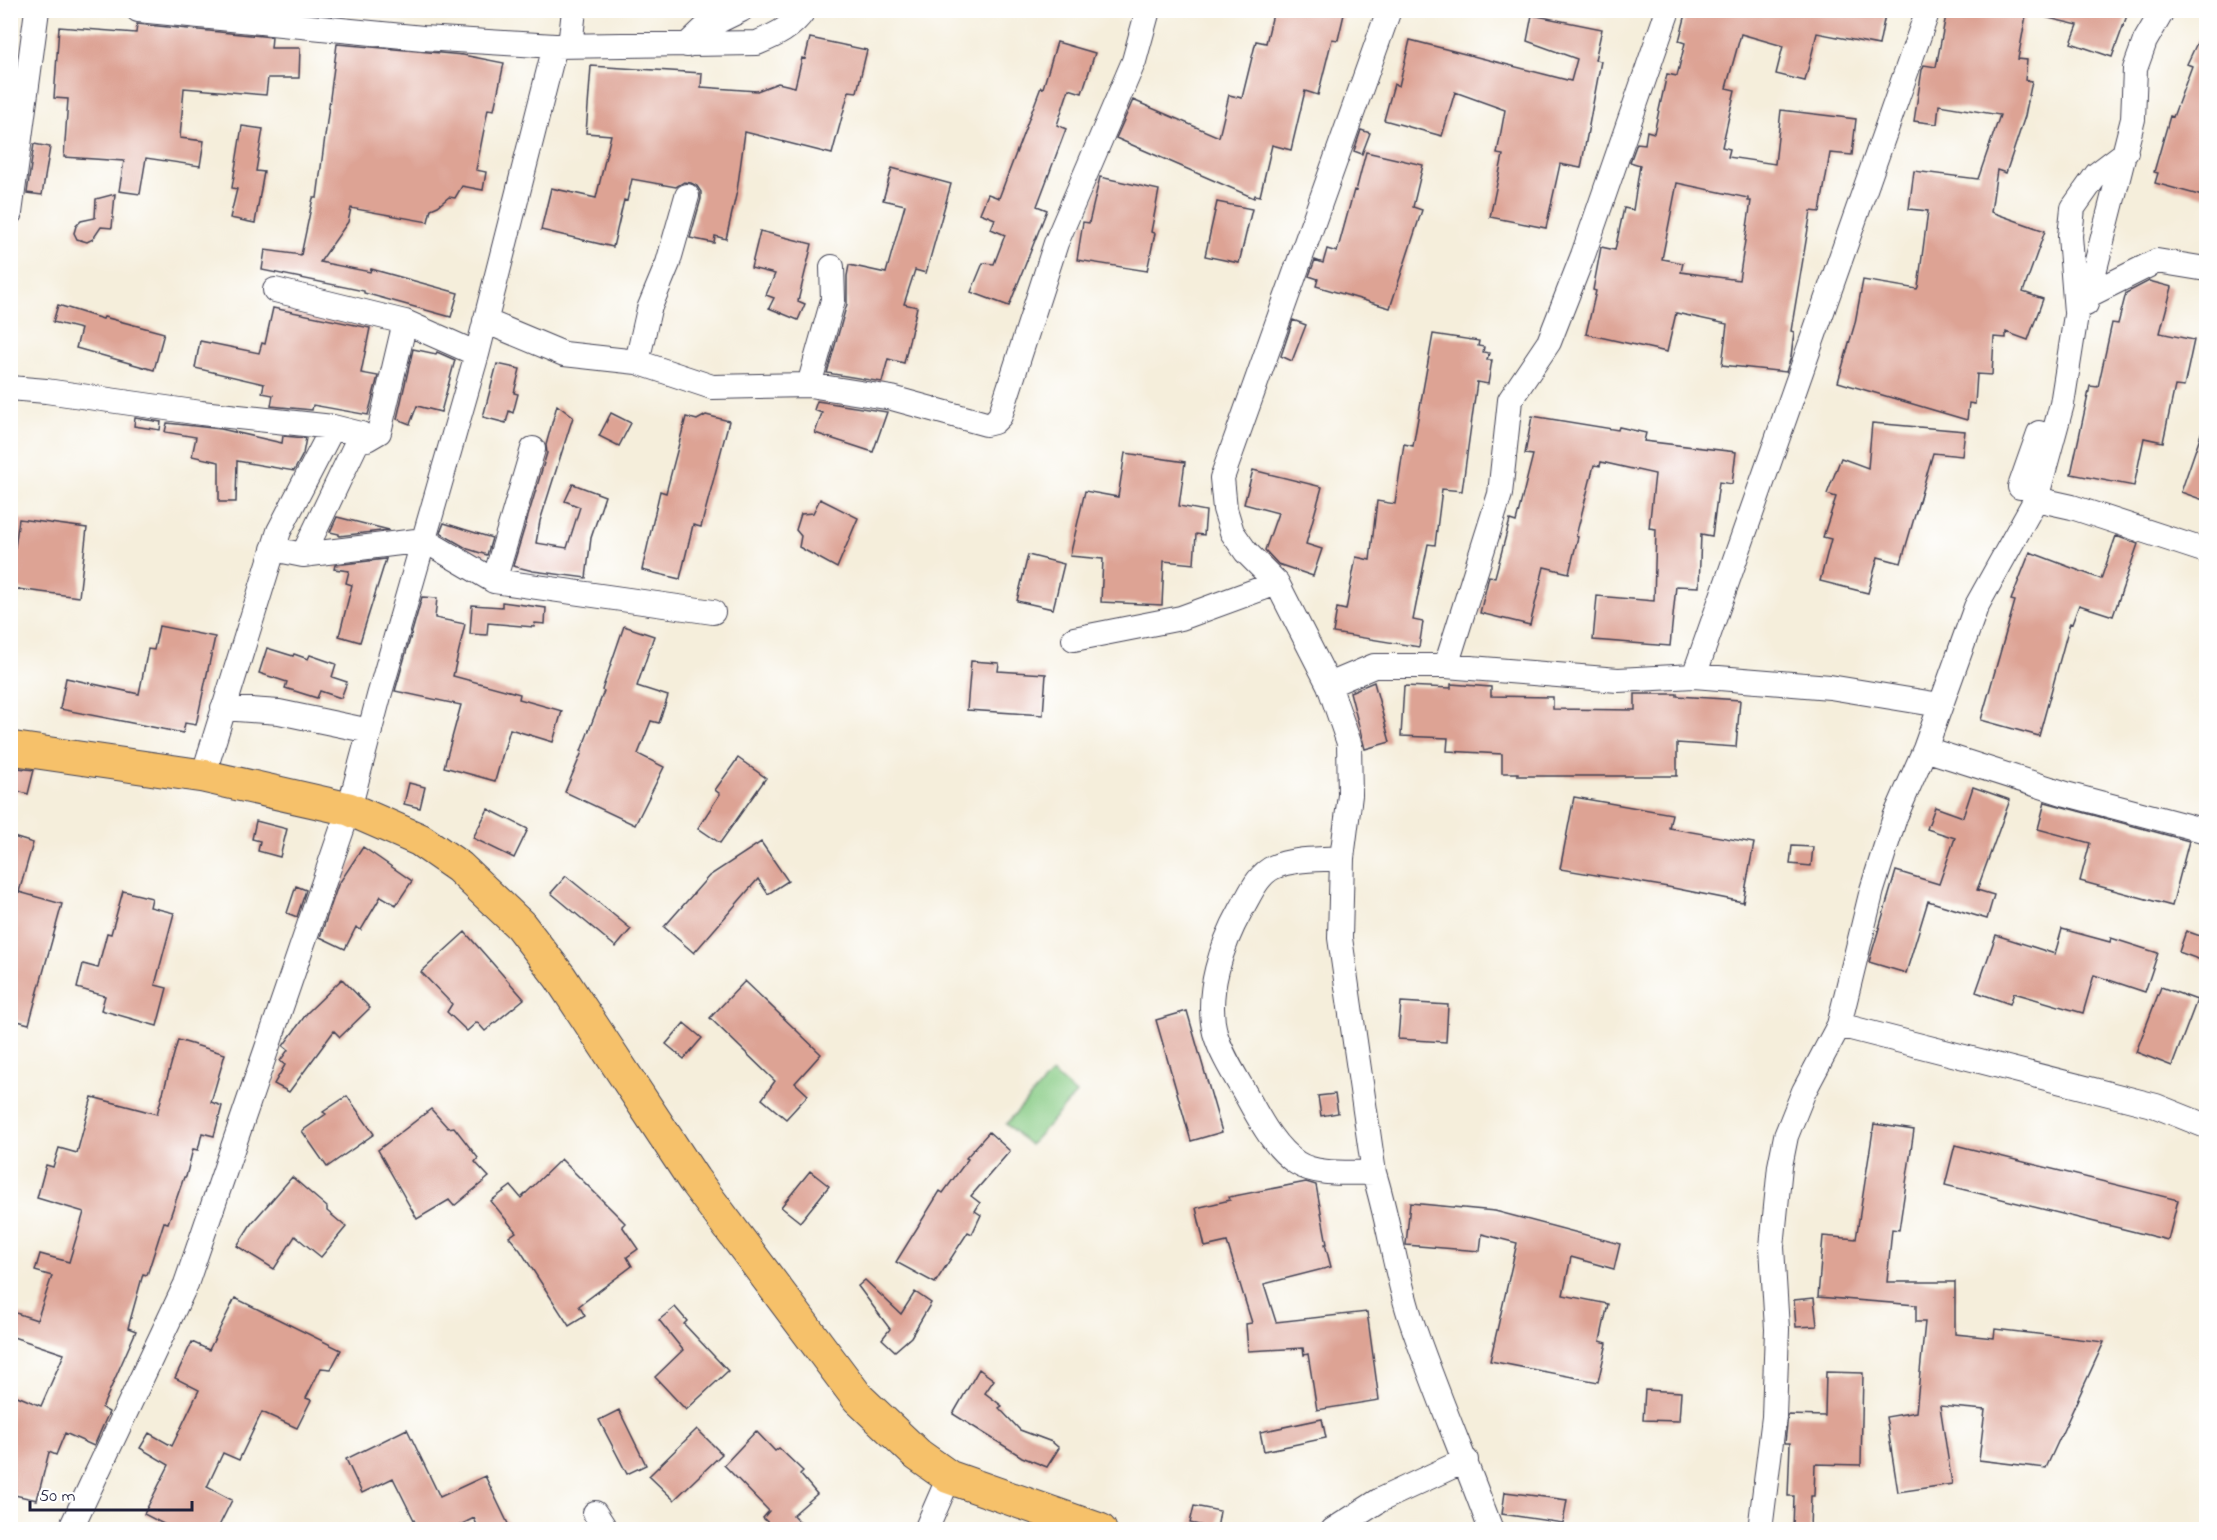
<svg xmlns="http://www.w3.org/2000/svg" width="2217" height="1540" viewBox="0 0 2217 1540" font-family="'Indie Flower',sans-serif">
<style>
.green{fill:#87cb84;stroke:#547660;stroke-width:1.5}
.building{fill:#dda394;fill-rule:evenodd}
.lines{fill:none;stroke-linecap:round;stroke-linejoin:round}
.street-casing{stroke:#424153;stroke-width:26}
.primary-casing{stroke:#424153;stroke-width:35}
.street{stroke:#fff;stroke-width:24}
.primary{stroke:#f6c16b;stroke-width:33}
</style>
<rect width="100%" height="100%" fill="#fff"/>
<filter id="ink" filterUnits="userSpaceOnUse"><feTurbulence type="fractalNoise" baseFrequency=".0167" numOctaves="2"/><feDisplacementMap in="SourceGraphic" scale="12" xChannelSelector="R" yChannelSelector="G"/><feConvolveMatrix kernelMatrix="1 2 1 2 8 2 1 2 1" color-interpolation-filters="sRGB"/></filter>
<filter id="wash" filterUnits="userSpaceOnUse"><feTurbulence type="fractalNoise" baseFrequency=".008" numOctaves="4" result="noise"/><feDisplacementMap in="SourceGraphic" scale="24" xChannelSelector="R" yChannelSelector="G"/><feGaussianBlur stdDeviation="1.35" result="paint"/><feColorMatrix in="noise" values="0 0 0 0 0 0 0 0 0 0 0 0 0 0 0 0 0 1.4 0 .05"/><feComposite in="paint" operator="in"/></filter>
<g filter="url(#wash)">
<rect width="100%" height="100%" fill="#f5eedb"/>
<path class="green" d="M1052 1073 1076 1094 1030 1145 1006 1124Z"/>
<g id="blocks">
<path class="building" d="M1274 10H1345L1338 40 1332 39 1318 95 1305 91 1291 150 1272 145 1260 196 1255 195 1254 198 1116 138 1133 100 1219 137 1229 95 1242 98 1256 41 1266 43Z
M1687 10H1886L1879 45 1817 33 1805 81 1776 74 1783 46 1741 34 1726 88 1735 90 1722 147 1730 149 1728 157 1775 164 1781 110 1856 119 1852 155 1830 153 1820 212 1811 211 1791 331 1794 332 1791 357 1786 372 1722 365 1727 324 1676 313 1667 352 1586 334 1596 291 1593 290 1601 247 1615 250 1624 208 1633 210 1640 165 1630 162 1637 143 1645 144 1647 131 1654 133 1667 74 1677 76 1685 43 1679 41ZM1677 183 1748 198V201H1751L1739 280 1681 272 1683 263 1662 259Z
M1947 10H2027L2018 59 2027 60 2025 80 2032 81 2025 116 2006 173 1997 170 1991 212 2045 231 2023 292 2043 299 2028 340 2006 332V338L1994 337 1992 375 1977 374 1975 404 1969 403 1967 420 1838 382 1855 323 1863 280 1917 289 1918 287 1928 211 1909 209 1914 171 1978 179 2000 115 1939 105 1937 124 1914 121 1922 70 1924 65 1936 67Z
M2045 10H2129L2112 57 2071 43 2078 25 2044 17Z
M1532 15 1602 29 1595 60 1601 61 1581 168 1560 164 1546 228 1490 217 1503 155 1497 154 1505 110 1455 92 1442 136 1384 120 1394 84 1399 86 1410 40 1571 81 1577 59 1527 41Z
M137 24 272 37 271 48H300L299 78H268L266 95 184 88 180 138 204 141 200 166 146 158 140 194 119 191 124 161 64 157 68 99 54 98 59 27 136 33Z
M2206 24V197L2155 183 2158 173 2154 172 2170 116 2173 117 2192 66 2187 64Z
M810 38 867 50 857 92 849 91 832 154 745 132 737 191 726 239 715 236 714 243 690 238 701 199V192L697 186 691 183 684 182 676 187 632 179 627 201 624 200 613 247 541 230 551 188 596 198 611 135 586 133 591 66 702 73 701 87 757 91 778 83 795 87 802 58 805 59Z
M1057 42 1095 53 1082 93 1069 89 1057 125 1066 129 1037 206 1047 210 1009 306 971 292 983 263 994 264 1005 235 991 229 995 219 980 213 988 194 999 198 1041 87 1043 88Z
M337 44 463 55 504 63 494 110 488 109 476 170 486 172 483 190 462 186 455 198 449 197 438 206 431 209 428 222 351 208 348 222 320 262 370 272 371 269 458 293 451 317 364 293V291L262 270 265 250 301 255 313 198H317Z
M242 126 263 129 256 171 264 172 255 223 230 218 237 189 232 188Z
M1361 130 1370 133 1362 154 1354 151Z
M34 144 50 147 42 195 27 193Z
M1366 152 1423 165 1413 207 1422 210 1390 308 1316 286 1318 279 1309 276 1315 260 1323 263 1327 249 1337 252 1354 190 1356 191Z
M892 168 951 184 926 273 915 270 904 304 917 307 904 363 888 359 882 382 827 373 847 304V276L849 265 886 273 905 205 883 200Z
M1100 177 1159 190 1151 232 1155 233 1147 271 1077 260 1083 222 1089 223Z
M115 194 112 228 101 227 93 239 87 242 77 239 74 233 76 226 81 221 95 218 96 199Z
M1217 202 1252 209 1239 263 1205 256Z
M760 231 812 244 798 301 805 304 798 320 769 308 774 298 766 295 775 274 751 268Z
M2149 281 2172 287 2160 333 2194 340 2184 387 2175 386 2163 442 2144 438 2134 486 2071 474 2090 386 2098 387 2112 323 2118 324 2126 293Z
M58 305 103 319 104 317 164 333 154 370 76 348 81 329 53 322Z
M273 308 370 328 361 373 378 376 368 415 313 405 312 410 271 406 273 395 262 393 264 384 195 368 200 341 259 353 262 343 265 344Z
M1293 320 1306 325 1292 361 1281 356Z
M1433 334 1479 341 1478 346 1484 347 1483 352 1489 353 1487 360H1492L1488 384 1477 382 1462 491 1442 489 1435 545 1428 544 1413 620 1423 622 1419 647 1333 633 1337 608 1346 610 1356 557 1370 560 1377 501 1395 504 1404 444 1413 446Z
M413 349 436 354 437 352 455 360 441 412 417 406 410 424 397 419Z
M497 364 520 369 514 393 518 394 513 413 509 411 506 423 483 417Z
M817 401 887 412 873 452 815 433 822 413 814 410Z
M557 405 573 417 540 521 536 543 567 548 580 507 565 501 573 484 605 496 591 538 586 578 533 571 513 566 547 453 546 445Z
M611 413 631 423 619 446 599 436Z
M706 415 729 421 701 527 693 525 680 579 642 570 660 491 666 493 686 417 697 420Z
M1532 416 1618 430 1619 427 1646 433 1644 441 1736 452 1732 484 1719 482 1712 536 1701 534 1699 587 1676 586 1670 646 1593 640 1597 596 1654 601 1656 529 1649 528 1655 474 1601 462 1600 466 1594 465 1576 536 1578 537 1569 573 1544 567 1530 625 1480 613 1489 576 1495 577 1510 520 1516 522 1533 455 1525 454Z
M135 418 161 422 160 430 134 426Z
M167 423 221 429 282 443 283 436 306 438 303 454 294 471 237 461 236 502H219V462L192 456 196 437 165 432Z
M1872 423 1965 431 1962 456 1933 453 1901 563 1878 557 1868 593 1820 581 1831 539 1823 537 1836 497 1827 494 1841 458 1868 468Z
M2204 425 2206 426V501L2181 492Z
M1125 453 1185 462 1179 506 1206 511 1204 535 1196 534 1194 564 1164 561 1162 605 1101 602 1103 559 1070 556 1085 491 1118 497Z
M1253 470 1322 487 1306 544 1322 549 1313 576 1278 564 1265 550 1278 513 1244 504Z
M820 499 858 518 837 568 799 547 801 536 796 530 801 514 813 513Z
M337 517 389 530 339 536V534L330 532Z
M19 519 87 528 79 597 10 588V546L15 547Z
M444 523 492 538 487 555 468 549 440 533Z
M2116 536 2138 544 2113 616 2079 605 2072 624 2070 623 2039 736 1981 720 2015 601 2011 600 2030 552 2101 579Z
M1028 555 1064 564 1053 609 1017 601Z
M386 559 360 642 339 636 352 585 346 583 349 571 334 569 335 565Z
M422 597 437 598 435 618 465 624 453 676 520 694 519 699 562 711 553 742 510 729 495 781 444 767 461 705 395 691Z
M502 602 546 608 545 624 535 623 534 627 488 623 487 635 470 634 472 605 502 607Z
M159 626 215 637 196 725 185 723 183 733 60 709 66 678 139 694 148 649 154 650Z
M624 626 654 636 637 686 668 696 659 723 651 721 638 754 664 767 635 825 565 792 582 752 581 751 604 691 602 690Z
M267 648 293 656 294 654 308 659 310 655 336 664 332 677 347 682 341 698 320 691 317 698 285 688 287 682 259 673Z
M971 661 999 663 998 671 1046 674 1043 715 967 710Z
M1374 682 1390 742 1365 749 1350 692Z
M1451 684 1491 687V696L1553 697V709L1635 710V694H1677V696L1740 700 1736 747 1677 743V776H1518V773H1502V754L1447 751 1448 738 1401 736 1404 686 1451 688Z
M738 758 766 778 720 843 698 828 720 794 715 790Z
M10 767 34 770 28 794 10 789Z
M409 783 425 787 420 808 404 804Z
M1973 787 2010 800 1977 890 1994 895 1987 919 1928 901 1906 973 1869 962 1896 871 1939 884 1955 838 1927 829 1935 807 1963 817Z
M1574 797 1672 814 1669 828 1754 843 1743 902 1668 887 1560 869Z
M2045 802 2189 841 2172 906 2080 881 2090 843 2038 829Z
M488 809 528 829 514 858 473 838Z
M256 821 287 829 280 857 258 851 260 841 252 839Z
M10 836 33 843 19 892 62 904 29 1024 10 1019V980L17 958 10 957Z
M761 842 788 881 768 894 758 879 694 953 664 927 709 876Z
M1792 846 1813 847 1811 866 1790 864Z
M363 847 412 881 396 905 381 896 361 930 356 927 345 949 320 937 338 885Z
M566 876 631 929 616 947 551 893Z
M296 886 306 890 297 917 287 913Z
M123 891 152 898 150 907 174 913 155 985 167 988 157 1026 101 1010 105 996 77 988 83 964 98 968 107 933 111 934Z
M2062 929 2110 942 2111 938 2158 953 2145 992 2094 975 2083 1013 2014 993 2010 1004 1976 992 1996 935 2055 954Z
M2186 931 2206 938V962L2179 952Z
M465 932 524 999 485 1031 477 1022 467 1031 447 1012 452 1004 421 972Z
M342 979 370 1008 340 1037 334 1031 289 1092 274 1084 285 1065 280 1061 288 1050 283 1046 307 1013Z
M745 981 821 1054 795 1083 808 1095 786 1119 762 1099 775 1081 710 1018Z
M2161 987 2197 1000 2172 1066 2136 1052Z
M1401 1002 1448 1005 1446 1042 1398 1039Z
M1187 1011 1222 1132 1191 1141 1156 1020Z
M684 1023 702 1038 684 1059 666 1044Z
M178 1040 225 1054 211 1102 222 1106 214 1136 202 1133 198 1150 193 1149 186 1177H184L168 1223 164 1222 147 1275 143 1274 128 1328 136 1331 102 1408 109 1412 94 1446 65 1433 56 1455 49 1452 37 1500 10 1494V1393L41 1406 64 1354 10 1336V1311L37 1320 52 1276 35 1271 40 1254 69 1262 84 1212 37 1198 46 1165 53 1167 59 1148 77 1153 92 1097 157 1114Z
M1335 1094 1338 1113 1321 1116 1318 1096Z
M347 1096 374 1134 327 1167 302 1131 326 1114 323 1112Z
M431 1109 448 1128 454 1127 478 1158 475 1162 489 1177 454 1206 449 1200 417 1219 378 1150Z
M1874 1124 1914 1130 1899 1230 1892 1229 1887 1282H1955V1334L1994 1338 1995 1329 2104 1342 2046 1468 1979 1460 1985 1410 1940 1406 1952 1484 1898 1492 1886 1417 1916 1412 1925 1322H1916V1305L1818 1297 1823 1236 1856 1239Z
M989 1132 1010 1151 971 1196 980 1203 975 1211 981 1215 972 1234 968 1232 935 1283 896 1262 940 1191 943 1193 968 1159 966 1158Z
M1955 1145 2178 1200 2168 1240 1945 1185Z
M561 1159 625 1223 622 1226 638 1249 627 1257 632 1266 579 1306 585 1316 569 1326 520 1250 509 1237 516 1232 491 1201 511 1186 521 1198Z
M810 1171 829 1186 800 1222 781 1207Z
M292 1177 327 1207V1211L346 1227 321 1257 295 1236 274 1269 237 1246 251 1224Z
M1306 1182 1316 1185 1327 1244H1325L1331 1267 1264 1284 1276 1322 1367 1312 1379 1400 1317 1410 1308 1354 1304 1355 1303 1348 1248 1351 1246 1324 1252 1323 1227 1242 1205 1247 1196 1208 1230 1200 1229 1197Z
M1410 1203 1495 1211 1620 1244 1614 1269 1571 1257 1563 1295 1608 1304 1600 1341 1607 1343 1598 1382 1490 1361 1517 1243 1482 1234 1480 1251 1406 1245Z
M865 1280 901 1314 915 1292 931 1303 911 1337 895 1351 882 1339 890 1329 858 1286Z
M235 1298 341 1350 331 1369 321 1368 306 1398 311 1400 297 1428 262 1412 239 1460 223 1453 207 1487 232 1500 217 1530H175L144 1514 169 1465 140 1448 149 1433 172 1446 199 1390 175 1378 192 1342 209 1350Z
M1814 1298 1817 1326 1796 1327 1794 1300Z
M675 1307 687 1321 684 1324 728 1371 686 1410 655 1377 683 1350 659 1320Z
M979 1369 994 1380 985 1393 1002 1406 999 1408 1020 1430 1052 1442 1059 1448 1047 1467 1022 1457 953 1414Z
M1826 1372 1863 1373 1861 1465 1815 1464 1814 1496H1811L1810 1530H1793L1794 1496H1788L1790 1443H1785L1788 1415 1825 1416Z
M1645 1390 1681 1392 1679 1421 1643 1420Z
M619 1410 646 1465 627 1474 599 1420Z
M1322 1419 1326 1438 1264 1451 1260 1432Z
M407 1429 440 1497 485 1476 511 1530H479L474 1518 450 1530H419L393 1478 362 1493 346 1459Z
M697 1429 722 1454 674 1500 649 1476Z
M756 1431 775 1451 779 1448 803 1471 800 1474 817 1494 793 1515 807 1530H776L763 1518 769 1511 724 1465Z
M1505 1492 1567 1500 1563 1523 1502 1514Z
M1194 1506 1220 1511 1217 1529 1190 1523Z"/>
</g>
</g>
<g filter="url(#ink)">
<use href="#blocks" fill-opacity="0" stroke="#424153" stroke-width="1.5"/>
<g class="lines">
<g class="street-casing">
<path id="street" d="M138 10 423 38 555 46 757 43C776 35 792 28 804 10
M1389 10 1222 478 1225 509 1232 532 1246 552 1277 583 1329 685 1349 743 1350 795 1342 858 1340 938 1374 1173C1389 1221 1395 1272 1411 1320 1435 1390 1465 1459 1491 1530
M687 45 706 27 741 10
M570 46 574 10
M10 213 37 10
M275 290 405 322 477 354
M2086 304 2133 119 2135 69 2145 41 2163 10
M2076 312 2070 236 2073 208 2097 174 2126 152
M485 321 564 354 637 362 712 387 809 385 892 398 986 424 994 422 1000 416 1056 243 1134 61 1148 10
M637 362 649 309 668 263 687 196
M809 385 833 300 832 267
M10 388 46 391 201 413 333 427 361 434 367 439 379 432 405 322
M2020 487 2039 433
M2036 499 2072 507 2206 551
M273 549 303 555 424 540 494 581 713 612
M303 555 361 434
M494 581 533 449
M1074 639 1181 618 1277 583
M1446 666 1500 494 1510 400 1549 342 1583 255 1668 10
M1694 676 1928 10
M1329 685 1374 666H1446L1618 680 1694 676 1830 687 1940 705
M223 708 279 712 370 731
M1925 749 2066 794 2206 831
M203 776 279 531 333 427
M1342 858C1320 860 1294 858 1274 867 1257 875 1250 895 1241 910 1222 944 1205 993 1215 1033 1222 1057 1238 1080 1250 1102 1262 1124 1276 1149 1297 1163 1317 1176 1351 1172 1374 1173
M1839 1025 2156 1106 2206 1126
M595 1513 606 1530
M70 1530 186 1284 349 809 379 696 477 354 555 46
M926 1530 949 1477
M1333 1530 1380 1500 1466 1460
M1760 1530 1774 1417 1777 1329 1772 1247 1780 1166 1786 1136 1804 1091 1839 1025 1872 890 1895 817 1925 749 1976 607 2036 499 2062 404 2079 296 2089 295 2157 261 2206 269"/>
</g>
<g class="primary-casing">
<path id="primary" d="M10 748 203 776 349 809 420 840 459 867 520 925 560 977 694 1180 858 1398 918 1455 949 1477 1100 1530"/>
</g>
<use href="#street" class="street"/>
<use href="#primary" class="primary"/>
</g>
</g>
<rect width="2217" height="1540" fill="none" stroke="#fff" stroke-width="36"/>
<path d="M30 1501v9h162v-9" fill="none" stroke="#22223b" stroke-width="3"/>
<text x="39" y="1501" font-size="18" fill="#22223b" stroke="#ffffff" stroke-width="4.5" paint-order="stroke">50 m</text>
</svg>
